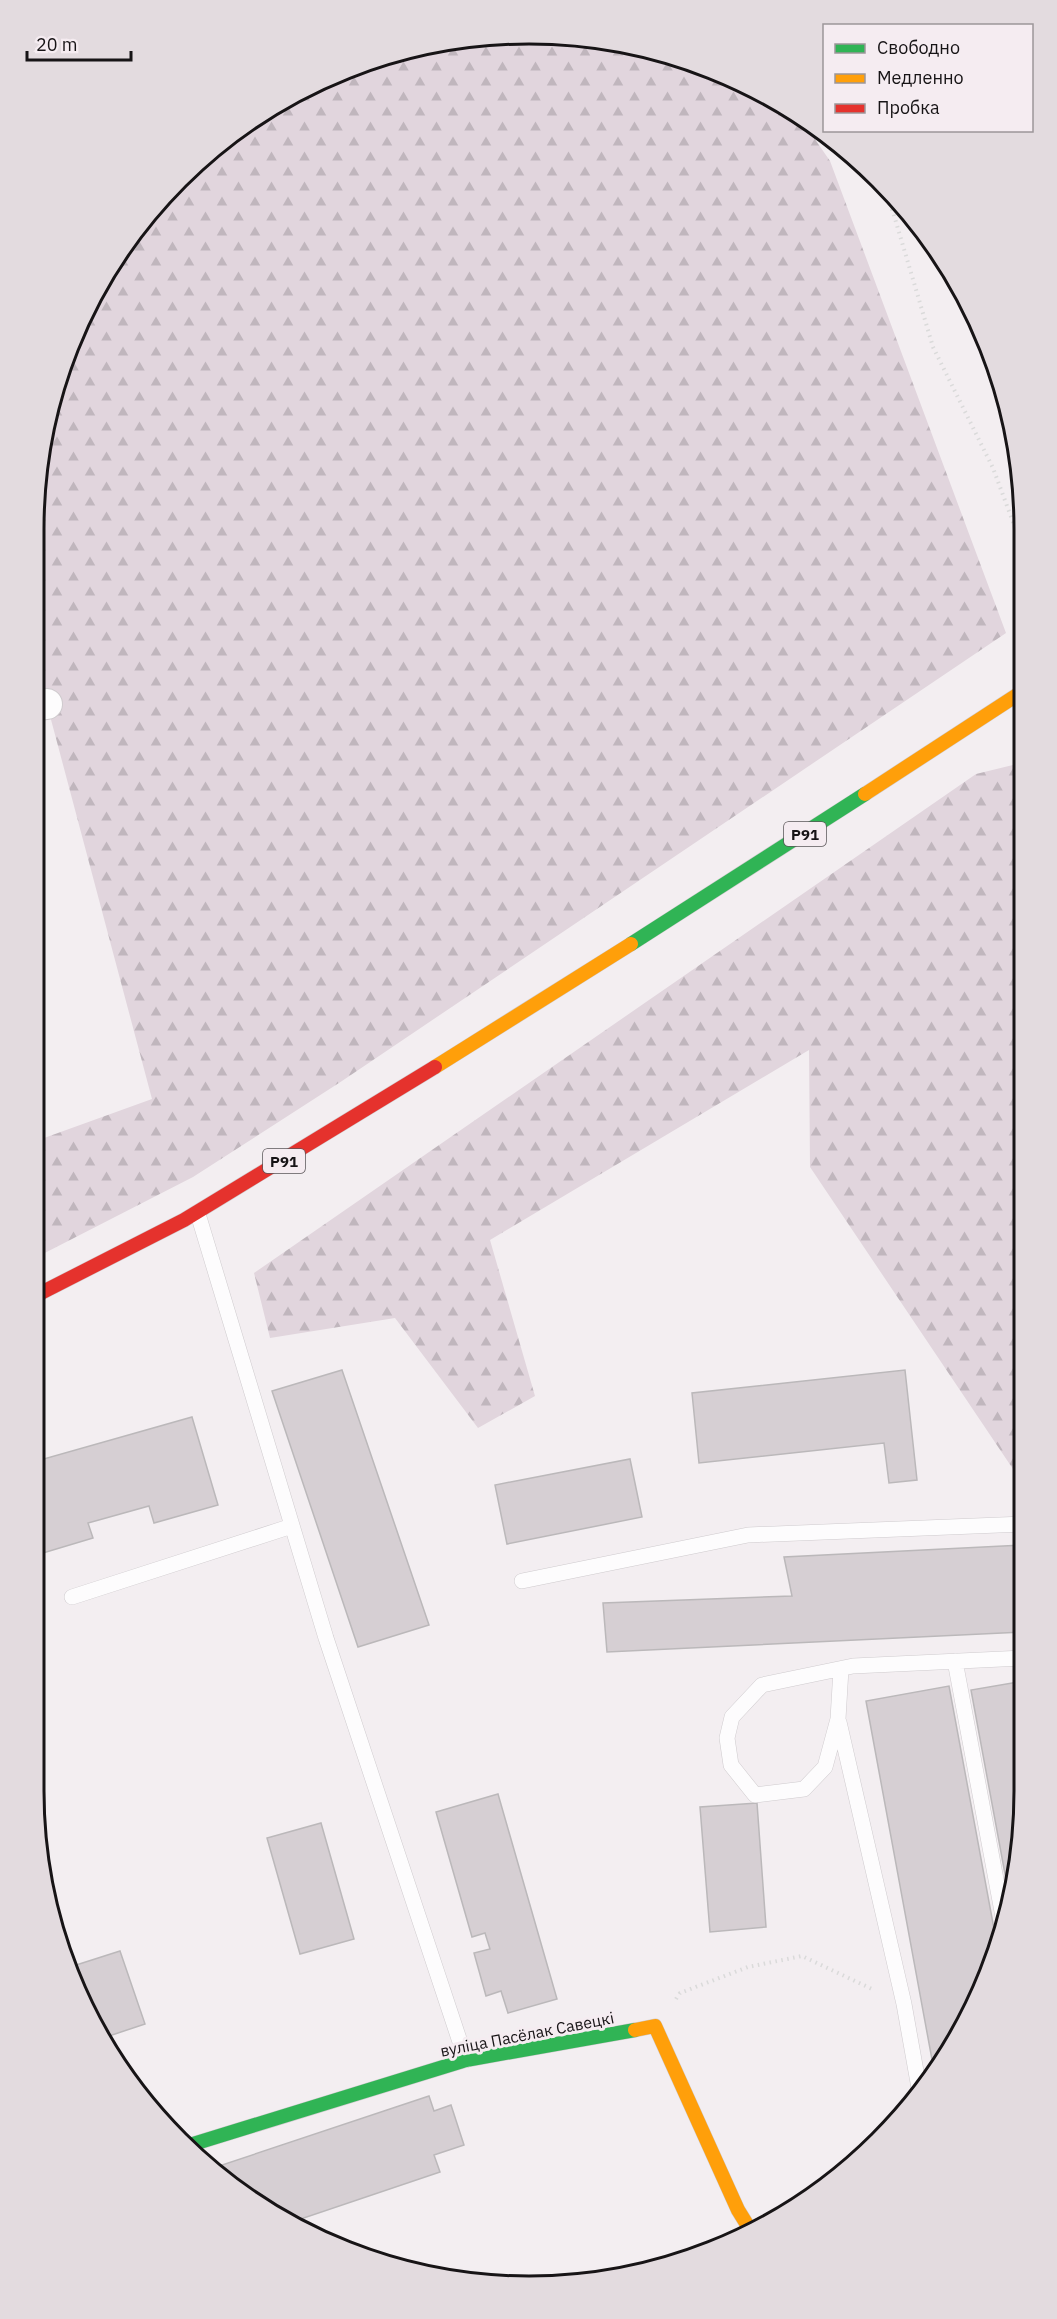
<svg xmlns="http://www.w3.org/2000/svg" width="1057" height="2319" viewBox="0 0 1057 2319" font-family="'IBM Plex Sans',sans-serif">
<style>
.forest{fill:url(#forest-firs)}
.building{fill:#d6cfd3;stroke:#bbb8ba;stroke-width:1.5}
.lines{fill:none;stroke-linecap:round;stroke-linejoin:round}
.lane-casing{stroke:#cfcbce;stroke-width:16}
.street-casing{stroke:#cfcbce;stroke-width:32}
.fast-casing{stroke:#cfcbce;stroke-width:15}
.slow-casing{stroke:#cfcbce;stroke-width:15}
.jam-casing{stroke:#cfcbce;stroke-width:15}
.path{stroke:#dadada;stroke-width:4;stroke-dasharray:1.5 4.5;stroke-linecap:butt}
.lane{stroke:#fdfcfd;stroke-width:15}
.street{stroke:#fdfcfd;stroke-width:30}
.fast{stroke:#30b455;stroke-width:14}
.slow{stroke:#ff9f0a;stroke-width:14}
.jam{stroke:#e5322d;stroke-width:14}
.labels{text-anchor:middle;dominant-baseline:central;stroke-width:6;stroke-linejoin:round;paint-order:stroke}
.shield{fill:#f5ecf1;stroke:#5a5558;stroke-width:1.5}
.shield-label{font-size:15px;font-weight:bold;fill:#171416}
.street-label{font-size:16px;fill:#171416;stroke:#f5ecf1}
.rim{fill:none;stroke:#171416;stroke-width:3}
</style>
<defs>
<pattern id="forest-firs" width="22" height="20" patternUnits="userSpaceOnUse" patternTransform="scale(1.5)"><rect width="22" height="20" fill="#e1d5dd"/><path d="M5 1l3.5 6h-7zM16 11l3.5 6h-7z" fill="#c0b6bd"/></pattern>
</defs>
<rect width="100%" height="100%" fill="#f3eef1"/>
<path class="forest" d="M528 33 625 42 718 71 801 119 830 161 1006 633 342 1081 193 1177 33 1259V1142L152 1099 33 652V528L42 432 71 339 116 254 178 178 253 117 339 71 431 43Z
M1021 763 1023 1484 810 1167 809 1050 490 1240 535 1396 478 1428 395 1318 270 1338 254 1273 976 774Z"/>
<path class="building" d="M342 1370 429 1625 358 1647 272 1391Z
M905 1370 917 1480 889 1483 884 1443 699 1463 692 1393Z
M192 1417 218 1505 154 1523 149 1506 88 1523 93 1538 33 1556V1462Z
M630 1459 642 1517 507 1544 495 1485Z
M1023 1545V1632L607 1652 603 1603 792 1596 784 1557Z
M1024 1681V1791L1015 1887 1010 1901 971 1690Z
M949 1686 997 1945 986 1980 933 2065 866 1701Z
M498 1794 557 1999 508 2013 501 1991 486 1996 474 1953 490 1949 485 1933 472 1937 436 1812Z
M757 1803 766 1927 710 1932 700 1807Z
M321 1823 354 1939 300 1954 267 1838Z
M120 1951 145 2024 100 2039 76 1986 79 1985 73 1966Z
M429 2096 434 2111 451 2105 464 2145 434 2155 440 2172 289 2223 281 2220 216 2167Z"/>
<g class="lines">
<g class="lane-casing">
<path id="lane" d="M198 1214 326 1638 466 2060
M522 1581 748 1535 1023 1524
M72 1597 292 1526
M955 1661 1004 1922
M841 1669 838 1719 825 1767 804 1789 755 1795 731 1765 727 1738 732 1717 762 1685 853 1666 1024 1658
M839 1722 904 2004 919 2088"/>
</g>
<g class="street-casing">
<path id="street" d="M33 706 47 704"/>
</g>
<g class="fast-casing">
<path id="fast" d="M631 944 865 794
M190 2145 466 2060 635 2030"/>
</g>
<g class="slow-casing">
<path id="slow" d="M865 794 1020 693
M435 1067 631 944
M635 2030 655 2026 738 2210 751 2231"/>
</g>
<g class="jam-casing">
<path id="jam" d="M33 1297 184 1220 435 1067"/>
</g>
<path class="path" d="M882 187 893 212 933 347 993 468 1020 541
M676 1999 680 1993 748 1967 802 1956 874 1990"/>
<use href="#lane" class="lane"/>
<use href="#street" class="street"/>
<use href="#fast" class="fast"/>
<use href="#slow" class="slow"/>
<use href="#jam" class="jam"/>
</g>
<g class="labels">
<g class="shield">
<rect x="784" y="822" width="42" height="24" rx="4.5"/>
<rect x="263" y="1149" width="42" height="24" rx="4.5"/>
</g>
<g class="shield-label">
<text x="805" y="834">Р91</text>
<text x="284" y="1161">Р91</text>
</g>
<g class="street-label">
<text transform="translate(527 2034) rotate(-11)">вуліца Пасёлак Савецкі</text>
</g>
</g>
<path d="M0 0H1057V2319H0ZM529 44H529A485 485 0 0 1 1014 529V1791A485 485 0 0 1 529 2276H529A485 485 0 0 1 44 1791V529A485 485 0 0 1 529 44Z" fill="#e3dbdf" fill-rule="evenodd"/>
<path class="rim" d="M529 44H529A485 485 0 0 1 1014 529V1791A485 485 0 0 1 529 2276H529A485 485 0 0 1 44 1791V529A485 485 0 0 1 529 44Z"/>
<rect x="823" y="24" width="210" height="108" fill="#f5ecf1" stroke="#9c9699" stroke-width="1.5"/>
<rect x="835" y="44" width="30" height="9" fill="#30b455" stroke="#9c9699" stroke-width="1.5"/>
<text x="877" y="54" font-size="18" fill="#171416">Свободно</text>
<rect x="835" y="74" width="30" height="9" fill="#ff9f0a" stroke="#9c9699" stroke-width="1.5"/>
<text x="877" y="84" font-size="18" fill="#171416">Медленно</text>
<rect x="835" y="104" width="30" height="9" fill="#e5322d" stroke="#9c9699" stroke-width="1.5"/>
<text x="877" y="114" font-size="18" fill="#171416">Пробка</text>
<path d="M27 51v9h104v-9" fill="none" stroke="#171416" stroke-width="3"/>
<text x="36" y="51" font-size="18" fill="#171416" stroke="#f5ecf1" stroke-width="4.5" paint-order="stroke">20 m</text>
</svg>
